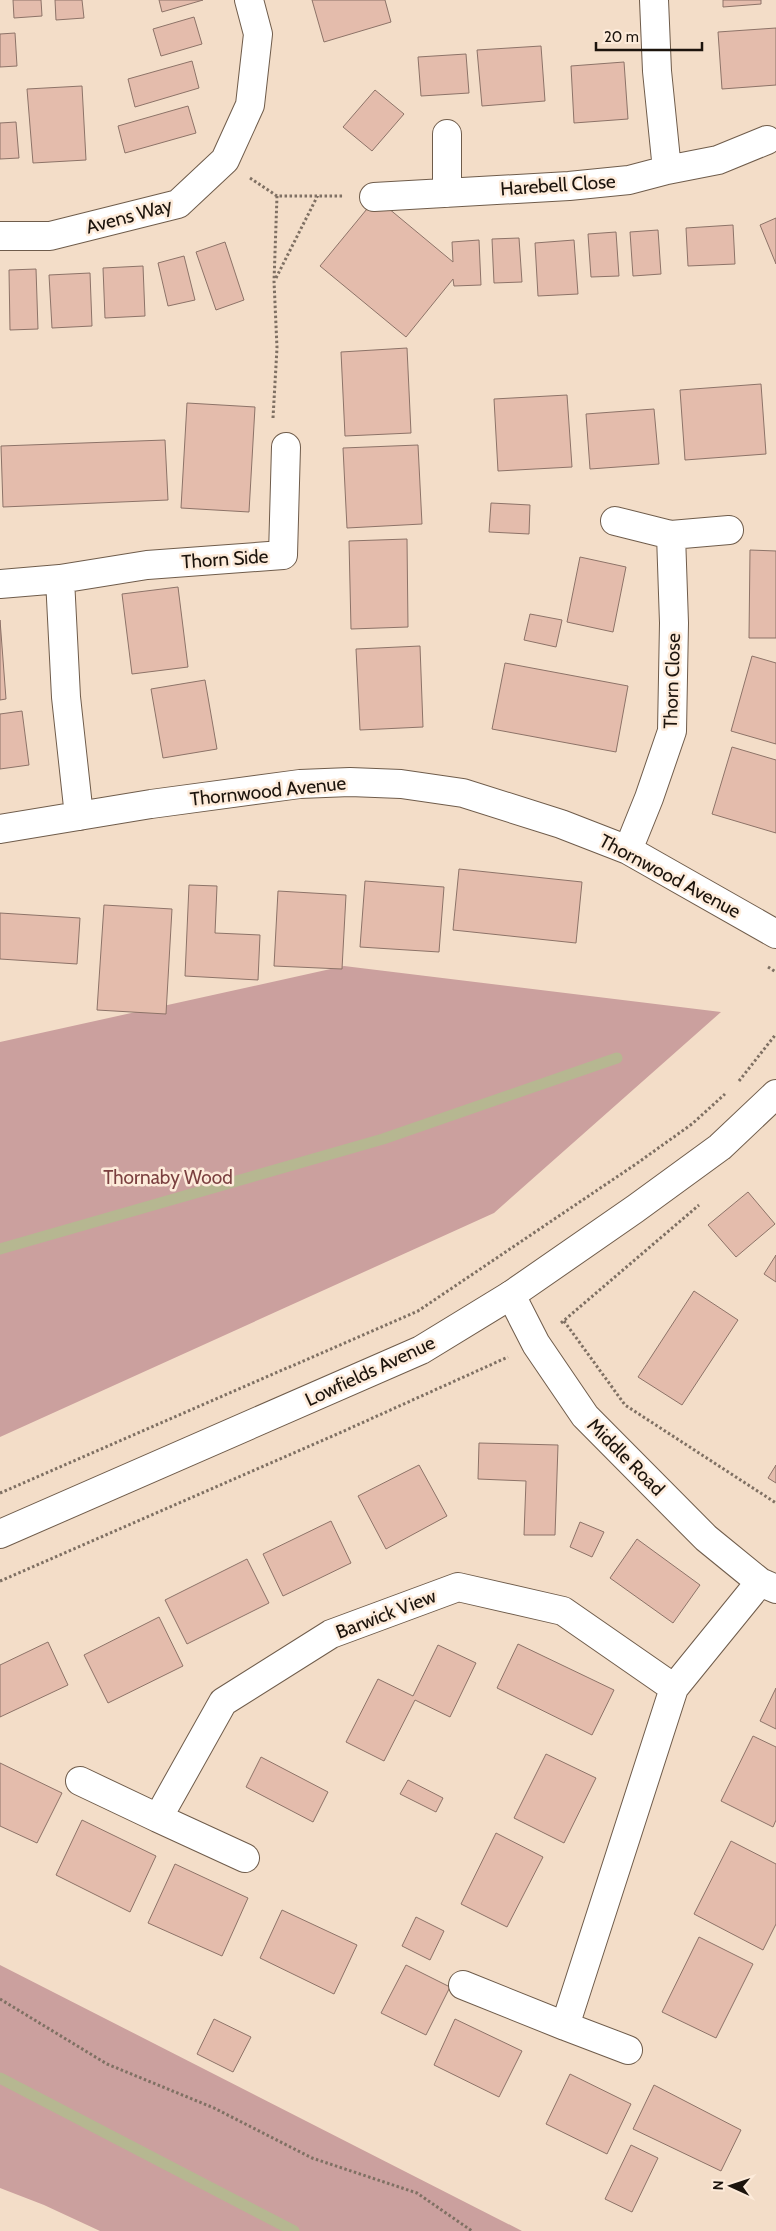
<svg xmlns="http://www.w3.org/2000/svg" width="776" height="2231" viewBox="0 0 776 2231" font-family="Cabin,sans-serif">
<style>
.forest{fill:#cba09e}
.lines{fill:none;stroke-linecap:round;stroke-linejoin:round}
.stream{stroke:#b6b791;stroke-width:11}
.building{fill:#e4bcac;stroke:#8d7368}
.minor-casing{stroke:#6f5c4b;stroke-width:30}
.tertiary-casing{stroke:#6f5c4b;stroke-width:30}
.path{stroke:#7f7063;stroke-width:3;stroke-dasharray:2.5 2.5;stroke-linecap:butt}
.minor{stroke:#fff;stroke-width:28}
.tertiary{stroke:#fff;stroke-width:28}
.labels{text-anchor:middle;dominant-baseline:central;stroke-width:5;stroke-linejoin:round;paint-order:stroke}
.street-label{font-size:19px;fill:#1c140d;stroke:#fdebda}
.park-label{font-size:19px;fill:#7b4040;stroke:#fdebda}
</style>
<rect width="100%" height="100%" fill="#f3ddc8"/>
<path class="forest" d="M344 966 721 1012 494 1213 0 1437V1042Z
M0 1965 522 2231H100L44 2205 0 2188Z"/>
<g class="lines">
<path class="stream" d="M0 1249 383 1139 617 1058
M0 2078 294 2231"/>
</g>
<path class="building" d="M13 0H41L42 16 14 18Z
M55 0H82L84 18 56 20Z
M159 0H203L162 12Z
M312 0H385L391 22 324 42Z
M723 0H761V4L723 7Z
M194 17 202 44 161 56 153 29Z
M776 28V85L722 89 718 32Z
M15 33 17 66 0 67V34Z
M541 46 545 101 482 106 477 50Z
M466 54 469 93 421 96 418 57Z
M192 61 199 88 135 107 128 79Z
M624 62 628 119 574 123 571 66Z
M82 86 86 160 33 163 27 89Z
M375 90 404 114 372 151 343 127Z
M188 106 196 133 125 153 118 126Z
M16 122 19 158 0 159V123Z
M376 198 453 262 452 242 479 240 481 285 454 286 453 279 406 337 320 266Z
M776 218V264L760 225Z
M733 225 735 264 688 266 686 228Z
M658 230 661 274 633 276 630 232Z
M616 232 619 276 591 277 588 234Z
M519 238 522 282 494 283 492 239Z
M574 240 578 294 538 296 535 243Z
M225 242 244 300 216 310 196 252Z
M184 256 195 300 168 306 158 263Z
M143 266 145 316 105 318 103 268Z
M36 269 38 329 10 330 9 270Z
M90 273 92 326 52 328 49 275Z
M407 348 411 433 345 436 341 352Z
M761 384 766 454 685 460 680 390Z
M567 395 572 467 498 471 494 399Z
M187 403 255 407 249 512 181 508Z
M654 409 659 464 590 469 586 414Z
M165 440 168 500 3 507 1 446Z
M418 445 422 524 347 528 343 448Z
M491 503 530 505 529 534 489 532Z
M407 539 408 627 351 629 349 541Z
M750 550 776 551V638H749Z
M580 557 626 567 613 632 567 622Z
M178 587 188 667 132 674 122 594Z
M530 614 562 620 556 647 524 640Z
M0 620 6 699 0 700Z
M420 646 423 727 360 730 356 649Z
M752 656 776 663V744L731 731Z
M505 663 628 686 616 752 492 729Z
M205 680 217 749 163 758 151 689Z
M22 711 29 765 0 769V714Z
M732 747 776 760V833L712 814Z
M459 869 582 882 576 943 453 930Z
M365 881 444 887 439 952 360 947Z
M189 885 217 886 215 933 260 935 258 980 185 976Z
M278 891 346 895 342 969 274 966Z
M104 905 172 909 166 1014 97 1010Z
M0 913 80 918 77 964 0 959Z
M748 1192 775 1224 736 1257 708 1225Z
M776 1255V1282L764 1274Z
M694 1291 738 1320 682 1405 638 1377Z
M479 1443 558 1445 555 1535H524L526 1481 478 1479Z
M419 1465 447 1516 386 1549 358 1496Z
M776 1465V1483L768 1478Z
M331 1521 351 1563 283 1596 263 1554Z
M580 1522 604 1532 592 1557 570 1547Z
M637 1539 700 1585 673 1623 610 1578Z
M247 1559 269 1603 187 1644 165 1600Z
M159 1617 183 1666 108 1703 84 1655Z
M48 1642 68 1685 0 1717V1665Z
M518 1644 614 1690 592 1735 497 1688Z
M438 1645 476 1663 450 1717 415 1700 384 1761 346 1742 378 1679 413 1696Z
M776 1688V1729L760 1721Z
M753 1736 776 1747V1820L773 1827 721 1801Z
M546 1754 596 1778 564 1843 514 1818Z
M261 1757 328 1792 313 1822 246 1787Z
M0 1763 62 1793 37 1843 0 1826Z
M408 1780 443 1798 436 1812 400 1794Z
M82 1820 156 1856 130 1912 56 1875Z
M496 1833 543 1857 507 1927 461 1904Z
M731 1841 776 1864V1924L763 1950 694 1914Z
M175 1864 248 1898 222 1956 148 1923Z
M282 1910 357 1945 334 1994 260 1958Z
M416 1917 444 1931 430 1960 402 1946Z
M699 1937 753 1964 716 2038 662 2012Z
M406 1965 450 1987 426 2035 381 2013Z
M214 2019 251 2037 233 2072 197 2054Z
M455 2019 522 2051 499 2097 434 2065Z
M570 2074 631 2104 607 2154 546 2124Z
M654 2085 741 2130 721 2171 633 2129Z
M631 2145 658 2158 632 2212 605 2199Z"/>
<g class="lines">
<g class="minor-casing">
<path id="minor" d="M667 170 718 160 767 140
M447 193V134
M374 197 569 186 629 180 667 170 657 71 654 0
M0 236H50L178 204 225 160 250 105 258 34 249 0
M615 521 671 535
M60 579 147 565 283 555 286 447
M0 584 60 579 66 697 79 816
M0 829 151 804 300 784 350 782 401 784 463 793 561 824 628 850 776 934
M628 850 649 798 672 731 674 623 671 535 729 530
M511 1295 536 1344 585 1416 706 1538 760 1582 776 1589
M80 1781 158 1818
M245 1858 158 1818 223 1702 331 1634 458 1587 563 1611 674 1688
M463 1985 565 2026 674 1688 760 1582
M565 2026 628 2050"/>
</g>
<g class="tertiary-casing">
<path id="tertiary" d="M0 1534 421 1350 511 1295 635 1209 720 1147 776 1094"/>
</g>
<path class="path" d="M250 178 277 196H343
M276 278 318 195
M273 418 277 348 274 281 277 196
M768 967 776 972
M739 1081 776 1034
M564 1321 625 1405 776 1503
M561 1323 699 1205
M0 1493 418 1311 636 1164 692 1124 725 1094
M0 1581 335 1435 508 1357
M0 1999 107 2064 214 2108 312 2158 417 2193 472 2231"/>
<use href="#minor" class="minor"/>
<use href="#tertiary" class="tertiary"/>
</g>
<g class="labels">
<g class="street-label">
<text transform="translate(558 185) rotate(-4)">Harebell Close</text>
<text transform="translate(129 216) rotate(-15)">Avens Way</text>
<text transform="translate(225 559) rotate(-4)">Thorn Side</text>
<text transform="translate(672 681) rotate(-88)">Thorn Close</text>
<text transform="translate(268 791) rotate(-6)">Thornwood Avenue</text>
<text transform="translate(670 876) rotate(28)">Thornwood Avenue</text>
<text transform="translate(370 1371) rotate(-25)">Lowfields Avenue</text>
<text transform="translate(626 1457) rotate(45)">Middle Road</text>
<text transform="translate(386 1614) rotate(-21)">Barwick View</text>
</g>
<g class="park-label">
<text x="168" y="1177">Thornaby Wood</text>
</g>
</g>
<g transform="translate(731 2186) rotate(273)" stroke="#fdebda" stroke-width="4" paint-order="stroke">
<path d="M0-4L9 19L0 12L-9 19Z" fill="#1c140d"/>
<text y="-8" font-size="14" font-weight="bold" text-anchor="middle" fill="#1c140d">N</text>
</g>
<path d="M596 42v8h106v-8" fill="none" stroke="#1c140d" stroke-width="2.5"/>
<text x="604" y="42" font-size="15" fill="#1c140d" stroke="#fdebda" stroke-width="4" paint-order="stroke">20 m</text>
</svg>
